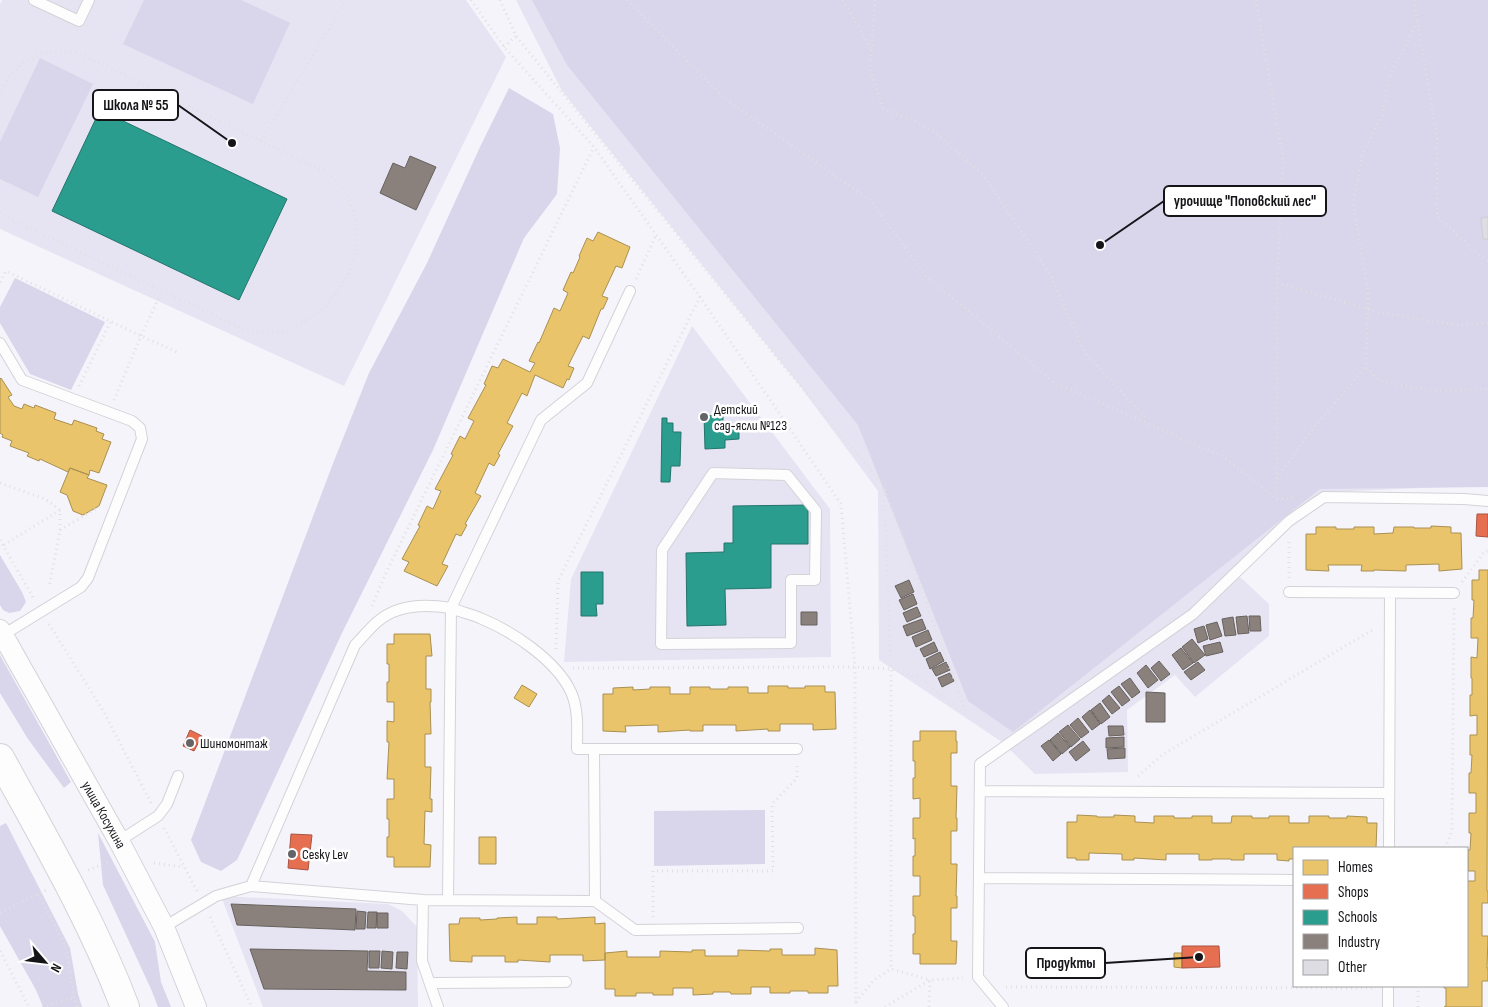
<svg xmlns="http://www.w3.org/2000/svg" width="1488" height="1007" viewBox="0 0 1488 1007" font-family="'Sofia Sans Condensed',sans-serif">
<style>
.built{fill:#e6e4f2}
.green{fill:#d9d5eb}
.homes{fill:#e9c46a;stroke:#a99052}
.shops{fill:#e76f51;stroke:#a85440}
.schools{fill:#2a9d8f;stroke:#24746c}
.industry{fill:#8a817c;stroke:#67615e}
.building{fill:#dedde3;stroke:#cfced4}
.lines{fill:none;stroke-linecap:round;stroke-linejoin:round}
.service-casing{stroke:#d3d2d7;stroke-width:12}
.minor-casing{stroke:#d3d2d7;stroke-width:22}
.secondary-casing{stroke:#d3d2d7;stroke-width:30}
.path{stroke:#e1e0e2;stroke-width:3;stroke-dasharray:1 4;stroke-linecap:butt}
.service{stroke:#fefdfe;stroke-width:10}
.minor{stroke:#fefdfe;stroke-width:20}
.secondary{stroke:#fefdfe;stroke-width:28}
.poi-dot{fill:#636368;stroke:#fff;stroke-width:2}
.labels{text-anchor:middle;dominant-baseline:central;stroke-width:5;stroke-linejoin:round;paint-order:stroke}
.poi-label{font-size:14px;fill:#151519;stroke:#fff;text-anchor:start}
.street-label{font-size:14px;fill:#151519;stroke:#fff}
.leader{fill:none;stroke:#151519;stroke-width:2}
.callout-dot{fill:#151519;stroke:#fff;stroke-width:2}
.callout{fill:#fff;stroke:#151519;stroke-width:2}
.callout-label{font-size:15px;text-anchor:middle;font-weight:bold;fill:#151519}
</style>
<rect width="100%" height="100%" fill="#f5f4fb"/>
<path class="built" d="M2 0H466L506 57 344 386 0 229V4Z
M516 0H587L1116 464 1488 485 1332 492 1310 505 1238 575 1269 604V636L1195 697 1175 675 1127 710 1128 772 1035 774 1002 742 879 660 878 491 800 386 562 91Z
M692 326 830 509 831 657 564 662 571 579Z
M221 896 388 904 402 911 417 927 418 1007H263Z"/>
<path class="green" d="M144 0H241L290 23 253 104 123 44Z
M532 0H1488V487L1320 489 1013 732 968 701 858 425 567 65Z
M40 58 93 84 38 197 0 179V142Z
M509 88 553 114 560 148 557 194 524 238 433 450 342 633 237 860 221 871 201 862 191 840 332 466 369 373 427 263 480 147Z
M15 278 105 322 71 390 30 374 0 323V307Z
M0 555 22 592 26 602 20 611 9 613 3 610 0 605Z
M0 655 71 782 64 788 28 739 0 693Z
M765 810V864L654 866V811Z
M6 823 70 948 78 994 82 1007H43L36 990 0 926V826Z
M98 833 155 942 161 982 171 1007H158L151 989 103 885Z"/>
<path class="homes" d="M598 232 630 247 622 268 616 266 602 296 608 298 603 309H601L589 339 583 336 568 366 574 368 569 380 567 379 563 388 535 375 527 396 522 393 507 423 513 426 498 454 500 455 494 466 489 463 475 493 481 496 465 524 467 525 461 536 456 534 442 564 448 566 437 586 404 571 409 562 402 559 420 526 418 525 427 506 433 509 441 491 435 489 453 455 451 454 460 436 465 439 474 421 468 418 486 385 484 384 492 366 498 368 503 359 530 372 535 363 529 361 538 342 539 343 554 308 560 311 568 293 563 290 571 272 573 273 580 257 579 256 587 238 593 241Z
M1 378 12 395 8 397 14 406 22 409 24 404 34 408 35 405 56 413 54 419 72 425 74 420 97 428 96 431 104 434 102 439 111 442 99 473 90 470 89 475 70 468 68 472 40 459 39 461 27 456 29 453 10 446 12 441 2 437 3 435 0 433V379Z
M70 468 89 475 87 478 107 485 99 506 83 515 73 511 67 495 60 492Z
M1431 526 1451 527V533H1461L1462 569 1439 571V564L1406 565V571L1374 570V571H1361L1362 565H1328L1329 571 1306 570V534H1316V527H1336V529H1354V527H1374V534L1393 533 1394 527H1414V528H1431Z
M1479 570H1488L1487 891H1488V903H1482V936H1488L1487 968H1488V981H1482V1007H1444L1446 1006V988H1444V986H1467V881H1475V871H1468V850H1470L1471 833H1469V813H1476V793H1469V773H1471L1472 755H1470V735H1477V715L1470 716V695H1472V678H1471V657L1477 658 1478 638H1471V618H1473L1474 600H1472V580H1479Z
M394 634H430L432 656H426V689H431V702H430L431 734H425V767H431L430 799H432V812L425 811 424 844 431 845 430 867H394V857H387V837H389V819H387V799H394V779H387L389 742H387V721L394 722V702H387V682H389V664H387V644H394Z
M522 685 537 694 529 707 514 698Z
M768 686H788V688H805V686H825V692H835L836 729 813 730V724H780V731H768V729L736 731V725H703V731H690V730L658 732V725L625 726 626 732 603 731V694H613V688L633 687V690L650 689V687H670V694H690V687H710V689H728V687H748V693H768Z
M920 731H956V741H957V753H951V786H957L956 818H957V831H951V864H957L956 896H957V908H951V941H957L956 964H920V954H913V934H915V916H913V896H920V876H913V856H915V838L913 839V818H920V798L913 799V778H915V761H913V741H920Z
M1077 815 1097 816V817H1114V815L1135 816V822L1154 823V816H1174V818H1192V816H1212V823H1231L1232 816H1252V818H1269V816H1289V823H1309V816H1329V818H1347V816L1367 817V823H1377L1376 848H1294V859H1289V861L1277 860V854H1244V860H1231V859H1212V860H1199V854H1166V860L1134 858V860H1122V854L1089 853V860H1076V858H1067V822H1077Z
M479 837H496V864H479Z
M517 917V924H537V917H557V919L595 917V924L605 923V960L583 961V955H550V962L518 960V962H505V956H472V962L450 961 449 924H459L460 918H480V920L497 919V918Z
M815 948 837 950 838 986H828V993H808V991H790V993H770V987H751V994H731L730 992H713V994L693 995V988H673V995H653V993H636V996H615V989H605V953L627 951V957H660V951L692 952V950H705V956H738V950L770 951V949H782V955H815Z
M1174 953H1182V968L1174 967Z"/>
<path class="shops" d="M1477 514H1488V537L1476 536Z
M190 730 202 736 194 751 183 746Z
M291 834 312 835 308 870 288 868Z
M1182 946H1219L1220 967 1182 968Z"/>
<path class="schools" d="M100 110 287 199 239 300 52 211Z
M723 415V425H739V439L725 440V448L705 449 704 416Z
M662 418H667V423H673V432H681L680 466H671L670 482H661Z
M808 505V544H771V588L725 589 726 625 687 626 686 553 724 552V543H733V506Z
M581 572H603V604H596L597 616H581Z"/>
<path class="industry" d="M410 156 436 167 416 210 380 193 393 163 405 168Z
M909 580 914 592 901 598 895 586Z
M913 594 917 604 904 610 899 600Z
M917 607 921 616 907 622 903 613Z
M801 612H817V625H801Z
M1247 616 1249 633 1238 634 1236 617Z
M1249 616H1260L1261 631H1250Z
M1233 617 1236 635 1225 636 1222 619Z
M922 619 926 629 907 636 903 626Z
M1217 622 1222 636 1210 640 1206 625Z
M1204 626 1208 639 1198 643 1194 629Z
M928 630 932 640 916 647 912 637Z
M1192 639 1205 655 1194 663 1182 647Z
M934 642 938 651 924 657 920 649Z
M1220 642 1223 652 1206 656 1203 646Z
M1181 648 1193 663 1183 670 1172 655Z
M940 652 944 661 930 669 926 659Z
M1159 661 1170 674 1161 681 1151 668Z
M946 662 950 670 936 676 932 669Z
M1198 662 1205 670 1191 680 1184 672Z
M1146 665 1158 680 1148 688 1137 673Z
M950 673 954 681 942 687 938 678Z
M1130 678 1140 692 1132 698 1121 684Z
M1119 686 1130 700 1122 706 1111 692Z
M1146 692 1165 693V722H1146Z
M1109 695 1120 708 1112 714 1102 701Z
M1100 703 1110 717 1101 724 1091 710Z
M1090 710 1100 724 1092 730 1082 717Z
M1078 718 1089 732 1081 738 1070 725Z
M1068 725 1080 739 1071 747 1059 732Z
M1108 726H1123L1124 735 1109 736Z
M1058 733 1070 747 1062 754 1050 740Z
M1124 737V747L1106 748V738Z
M1049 740 1061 754 1053 761 1041 746Z
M1083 741 1090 750 1076 761 1069 752Z
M1125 748V758L1108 759 1107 749Z
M231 904 356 909 355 930 237 925Z
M357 911 366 912 365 929H356Z
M368 912H377L376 928H367Z
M377 913H388V928H377Z
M250 949 368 951 367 971 406 972V990L264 989Z
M369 951H380L379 968H369Z
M382 951 393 952 392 969 381 968Z
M397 952H408L407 969 396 968Z"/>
<path class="building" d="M1488 217V239H1483L1481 218Z"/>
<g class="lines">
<g class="service-casing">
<path id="service" d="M34 0 79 21 89 0
M0 343 22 380 132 421 140 428 142 439 88 578 81 587 3 635
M713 473 787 475 816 511 815 580H791V643L661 644 662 550Z
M1289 592 1454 593
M594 749 595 901
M980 791 1389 793
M119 841 158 816 167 804 178 776
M1389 848 1390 593
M979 878 1294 880
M251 886 355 645C362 638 369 629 377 622 397 604 425 604 451 608L541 420 587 383 630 291
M423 900 422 961 438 1007
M448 900 451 608C461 612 471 614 480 618 512 631 556 660 571 692 579 710 577 730 577 749H797
M164 927 216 896 251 886 423 900 595 901 635 930 798 928
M430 983 566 982
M1003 1007 978 977 980 764 1193 614 1289 521 1324 497 1464 499 1488 501
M1388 1007V986"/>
</g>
<g class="minor-casing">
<g id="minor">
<path id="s1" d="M0 630 119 841 164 927 196 1007"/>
</g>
</g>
<g class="secondary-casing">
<path id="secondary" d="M0 758C45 840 92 920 125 1007"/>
</g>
<path class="path" d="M471 0 504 47 594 147 700 297 841 504 855 667 856 1007
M500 0 516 36 782 364 884 486 891 669V969
M627 0 724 98 871 201 926 276 1055 383 1222 456 1277 499 1296 498
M843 0 871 49
M875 0 870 70 883 108 933 130 984 176 1051 276 1085 353 1148 420
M1256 0 1283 159 1277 283V498
M1414 0 1437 137V216L1478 254 1488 261
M1417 22 1390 76 1382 115 1363 152 1353 203 1368 291 1366 366 1378 380 1431 391 1488 389
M504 47 516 36
M0 95 9 77 24 62 43 53 63 50 78 53 321 170C326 172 331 175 334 178 349 194 359 220 357 242 355 275 327 312 297 326 293 328 288 331 283 332 270 334 257 332 245 330L2 215 0 211
M261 141 346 0
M636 279 656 235
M0 282 6 271 141 336 179 353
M1277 283 1382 313 1457 325 1488 323
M79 386 111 321
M114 400 141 336 162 291
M1277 479 1306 437 1366 366
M0 483 45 499 60 510
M885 489 967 715
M60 530 99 507
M0 540 34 599
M1289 542V578
M4 545 60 510V530L49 588
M1462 582 1485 551H1488
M372 606 385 575 594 147
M49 624 105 714 151 803
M556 649 558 581 700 297
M573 668 855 667 891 669 920 678 967 716
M1138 776 1162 755 1374 629
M164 828 197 891
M1445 848 1452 831 1454 608
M154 863 184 867
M88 870 108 862
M38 894 66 947 74 998 78 1007
M0 913 46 890
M210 917 252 1007
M653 917V871H773L772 804 797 778V762
M0 951 29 1007
M1006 987 1375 988
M856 1002 874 980 891 969 930 980 929 1007
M42 1007 74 998
M885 1007 930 980 963 978
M1418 1007V986"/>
<use href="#service" class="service"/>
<use href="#minor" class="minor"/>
<use href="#secondary" class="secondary"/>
</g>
<g class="poi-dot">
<circle cx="704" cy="417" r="5"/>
<circle cx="190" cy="743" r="5"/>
<circle cx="292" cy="854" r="5"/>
</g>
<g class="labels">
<g class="poi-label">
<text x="714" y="409">Детский<tspan x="714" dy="16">сад-ясли №123</tspan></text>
<text x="200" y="743">Шиномонтаж</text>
<text x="302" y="854">Cesky Lev</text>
</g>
<g class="street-label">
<text stroke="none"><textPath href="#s1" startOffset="212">улица Косухина</textPath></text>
</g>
</g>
<path class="leader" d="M232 143L178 105M1100 245L1164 201M1199 957L1105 963"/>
<g class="callout-dot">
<circle cx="232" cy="143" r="5"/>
<circle cx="1100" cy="245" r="5"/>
<circle cx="1199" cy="957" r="5"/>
</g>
<g class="callout">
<rect x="93" y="90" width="85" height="30" rx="5"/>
<rect x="1164" y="186" width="162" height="30" rx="5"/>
<rect x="1026" y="948" width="79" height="30" rx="5"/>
</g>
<g class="callout-label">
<text x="136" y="110">Школа № 55</text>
<text x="1245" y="206">урочище "Поповский лес"</text>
<text x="1066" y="968">Продукты</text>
</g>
<rect x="1293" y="847" width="175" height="140" fill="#ffffff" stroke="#a1a1a3"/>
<rect x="1303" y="860" width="25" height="15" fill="#e9c46a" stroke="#a1a1a3"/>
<text x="1338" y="872" font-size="15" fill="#151519">Homes</text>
<rect x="1303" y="884" width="25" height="15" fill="#e76f51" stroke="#a1a1a3"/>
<text x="1338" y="897" font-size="15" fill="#151519">Shops</text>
<rect x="1303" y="910" width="25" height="15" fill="#2a9d8f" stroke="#a1a1a3"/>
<text x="1338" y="922" font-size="15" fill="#151519">Schools</text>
<rect x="1303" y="934" width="25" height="15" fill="#8a817c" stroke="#a1a1a3"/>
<text x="1338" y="947" font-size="15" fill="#151519">Industry</text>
<rect x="1303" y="960" width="25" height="15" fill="#dedde3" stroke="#a1a1a3"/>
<text x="1338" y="972" font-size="15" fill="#151519">Other</text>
<g transform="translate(45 962) rotate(118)" stroke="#ffffff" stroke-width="4" paint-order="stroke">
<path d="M0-4L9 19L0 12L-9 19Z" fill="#151519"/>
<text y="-8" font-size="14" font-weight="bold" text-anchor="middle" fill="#151519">N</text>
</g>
</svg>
